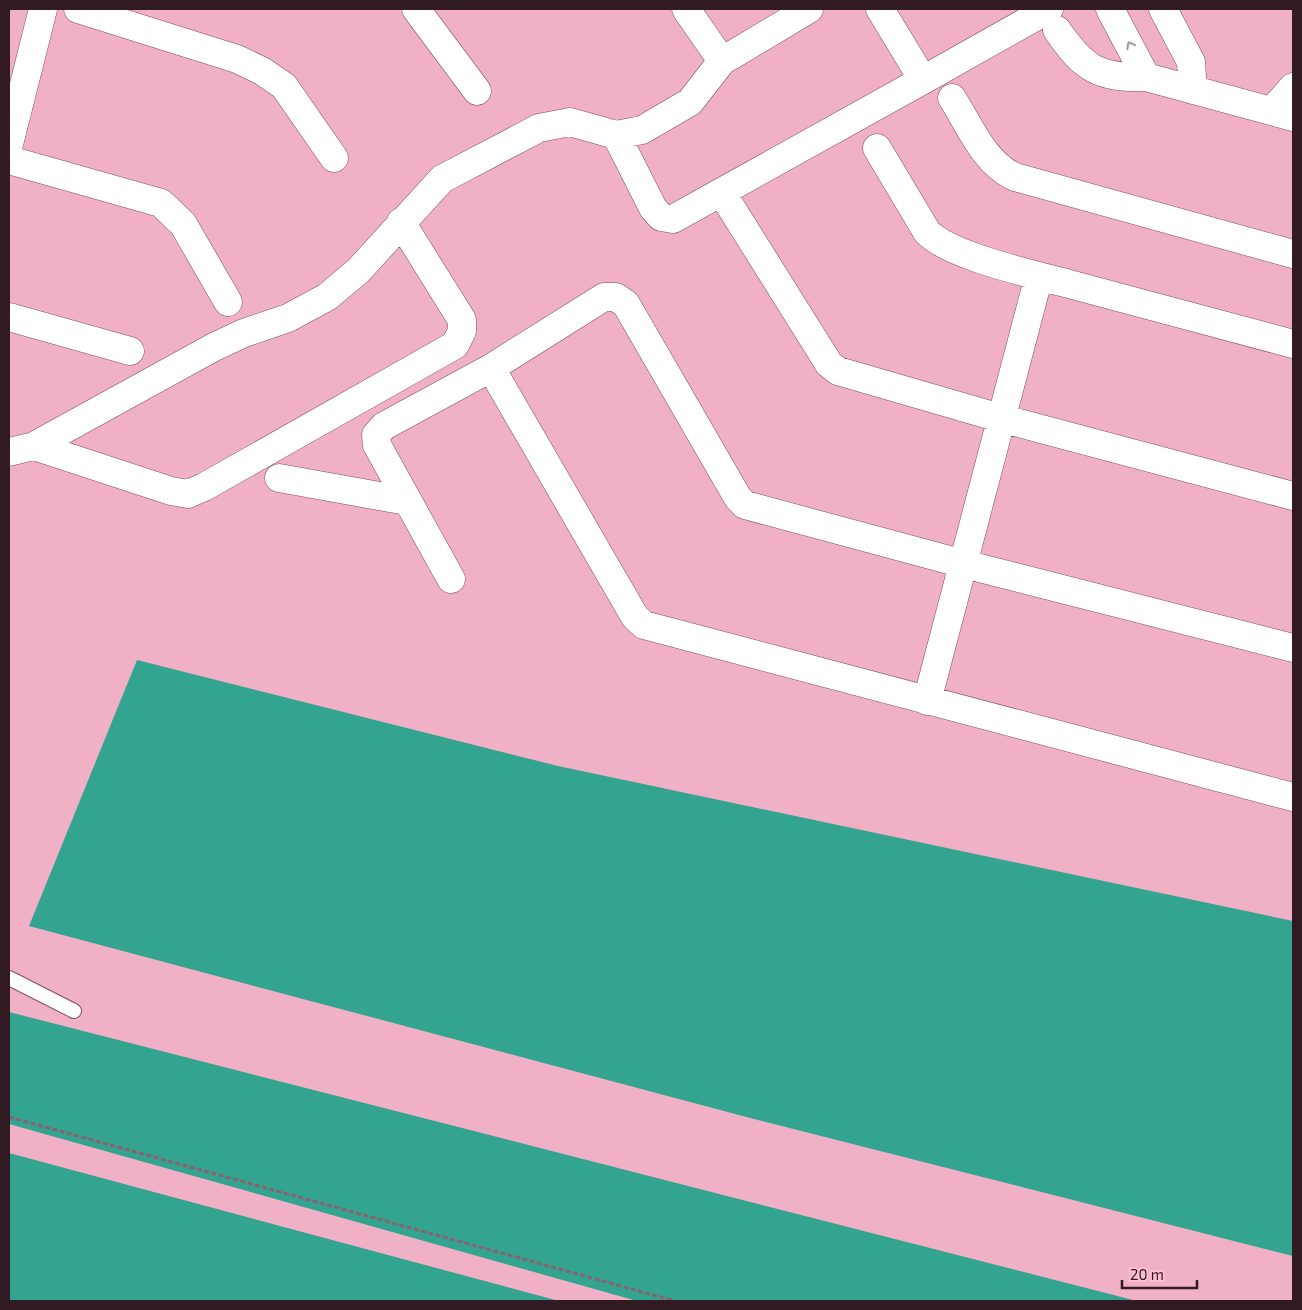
<svg xmlns="http://www.w3.org/2000/svg" width="1302" height="1310" viewBox="0 0 1302 1310" font-family="'Exo 2',sans-serif">
<style>
.water{fill:#33a48f}
.lines{fill:none;stroke-linecap:round;stroke-linejoin:round}
.service-casing{stroke:#834c5f;stroke-width:16}
.minor-casing{stroke:#834c5f;stroke-width:29}
.path{stroke:#8b616f;stroke-width:3;stroke-dasharray:5 2.5;stroke-linecap:butt}
.service{stroke:#fff;stroke-width:14}
.minor{stroke:#fff;stroke-width:28}
.oneway{stroke:#a3989c}
</style>
<rect width="100%" height="100%" fill="#f0b0c5"/>
<path class="water" d="M137 660 558 766 1293 921V1256L754 1119 29 926Z
M9 1012 1137 1301H637L9 1124Z
M9 1153 559 1301H9Z"/>
<g class="lines">
<g class="service-casing">
<path id="service" d="M9 978 74 1011"/>
</g>
<g class="minor-casing">
<path id="minor" d="M78 9 237 59 262 71 284 86 334 158
M416 9 477 91
M686 9 722 61
M880 9 923 80 1049 9
M1110 9 1146 77 1293 117
M1163 9 1191 62 1193 90
M1057 30C1084 69 1098 78 1146 77
M952 98C970 126 984 163 1015 177L1293 254
M1272 111 1293 87
M616 135 653 208 661 217 673 219 923 80
M9 144 43 9
M877 148 927 232C951 257 1037 275 1073 285 1146 305 1220 324 1293 344
M9 160 161 203 183 224 228 302
M722 193 829 364 838 371 1000 418 1293 496
M9 317 130 351
M491 368 635 617 644 625 1293 797
M34 446 171 491 188 494 204 487 455 345 462 331V320L401 222
M9 452 34 446 214 347 244 333 288 318 327 297 358 271 442 179 539 128 570 122 616 135 642 130 690 102 722 61 809 9
M279 478 407 501
M451 579 377 445 376 435 384 426 491 368 604 297H616L626 304 738 498 745 505 964 564 1293 648
M927 701 1039 276"/>
</g>
<path class="path" d="M9 1117 675 1301"/>
<use href="#service" class="service"/>
<use href="#minor" class="minor"/>
</g>
<defs><path id="oneway-chevron" d="M-2-3.5L2.5 0L-2 3.5" fill="none" stroke-width="1.6" stroke-linecap="round" stroke-linejoin="round" transform="scale(1.25)"/></defs>
<use class="oneway" href="#oneway-chevron" transform="translate(1130 45) rotate(-118)"/>
<rect width="1302" height="1310" fill="none" stroke="#321a23" stroke-width="20"/>
<path d="M1122 1280v8h75v-8" fill="none" stroke="#321a23" stroke-width="2.5"/>
<text x="1130" y="1280" font-size="15" fill="#321a23" stroke="#fdbdd2" stroke-width="4" paint-order="stroke">20 m</text>
</svg>
